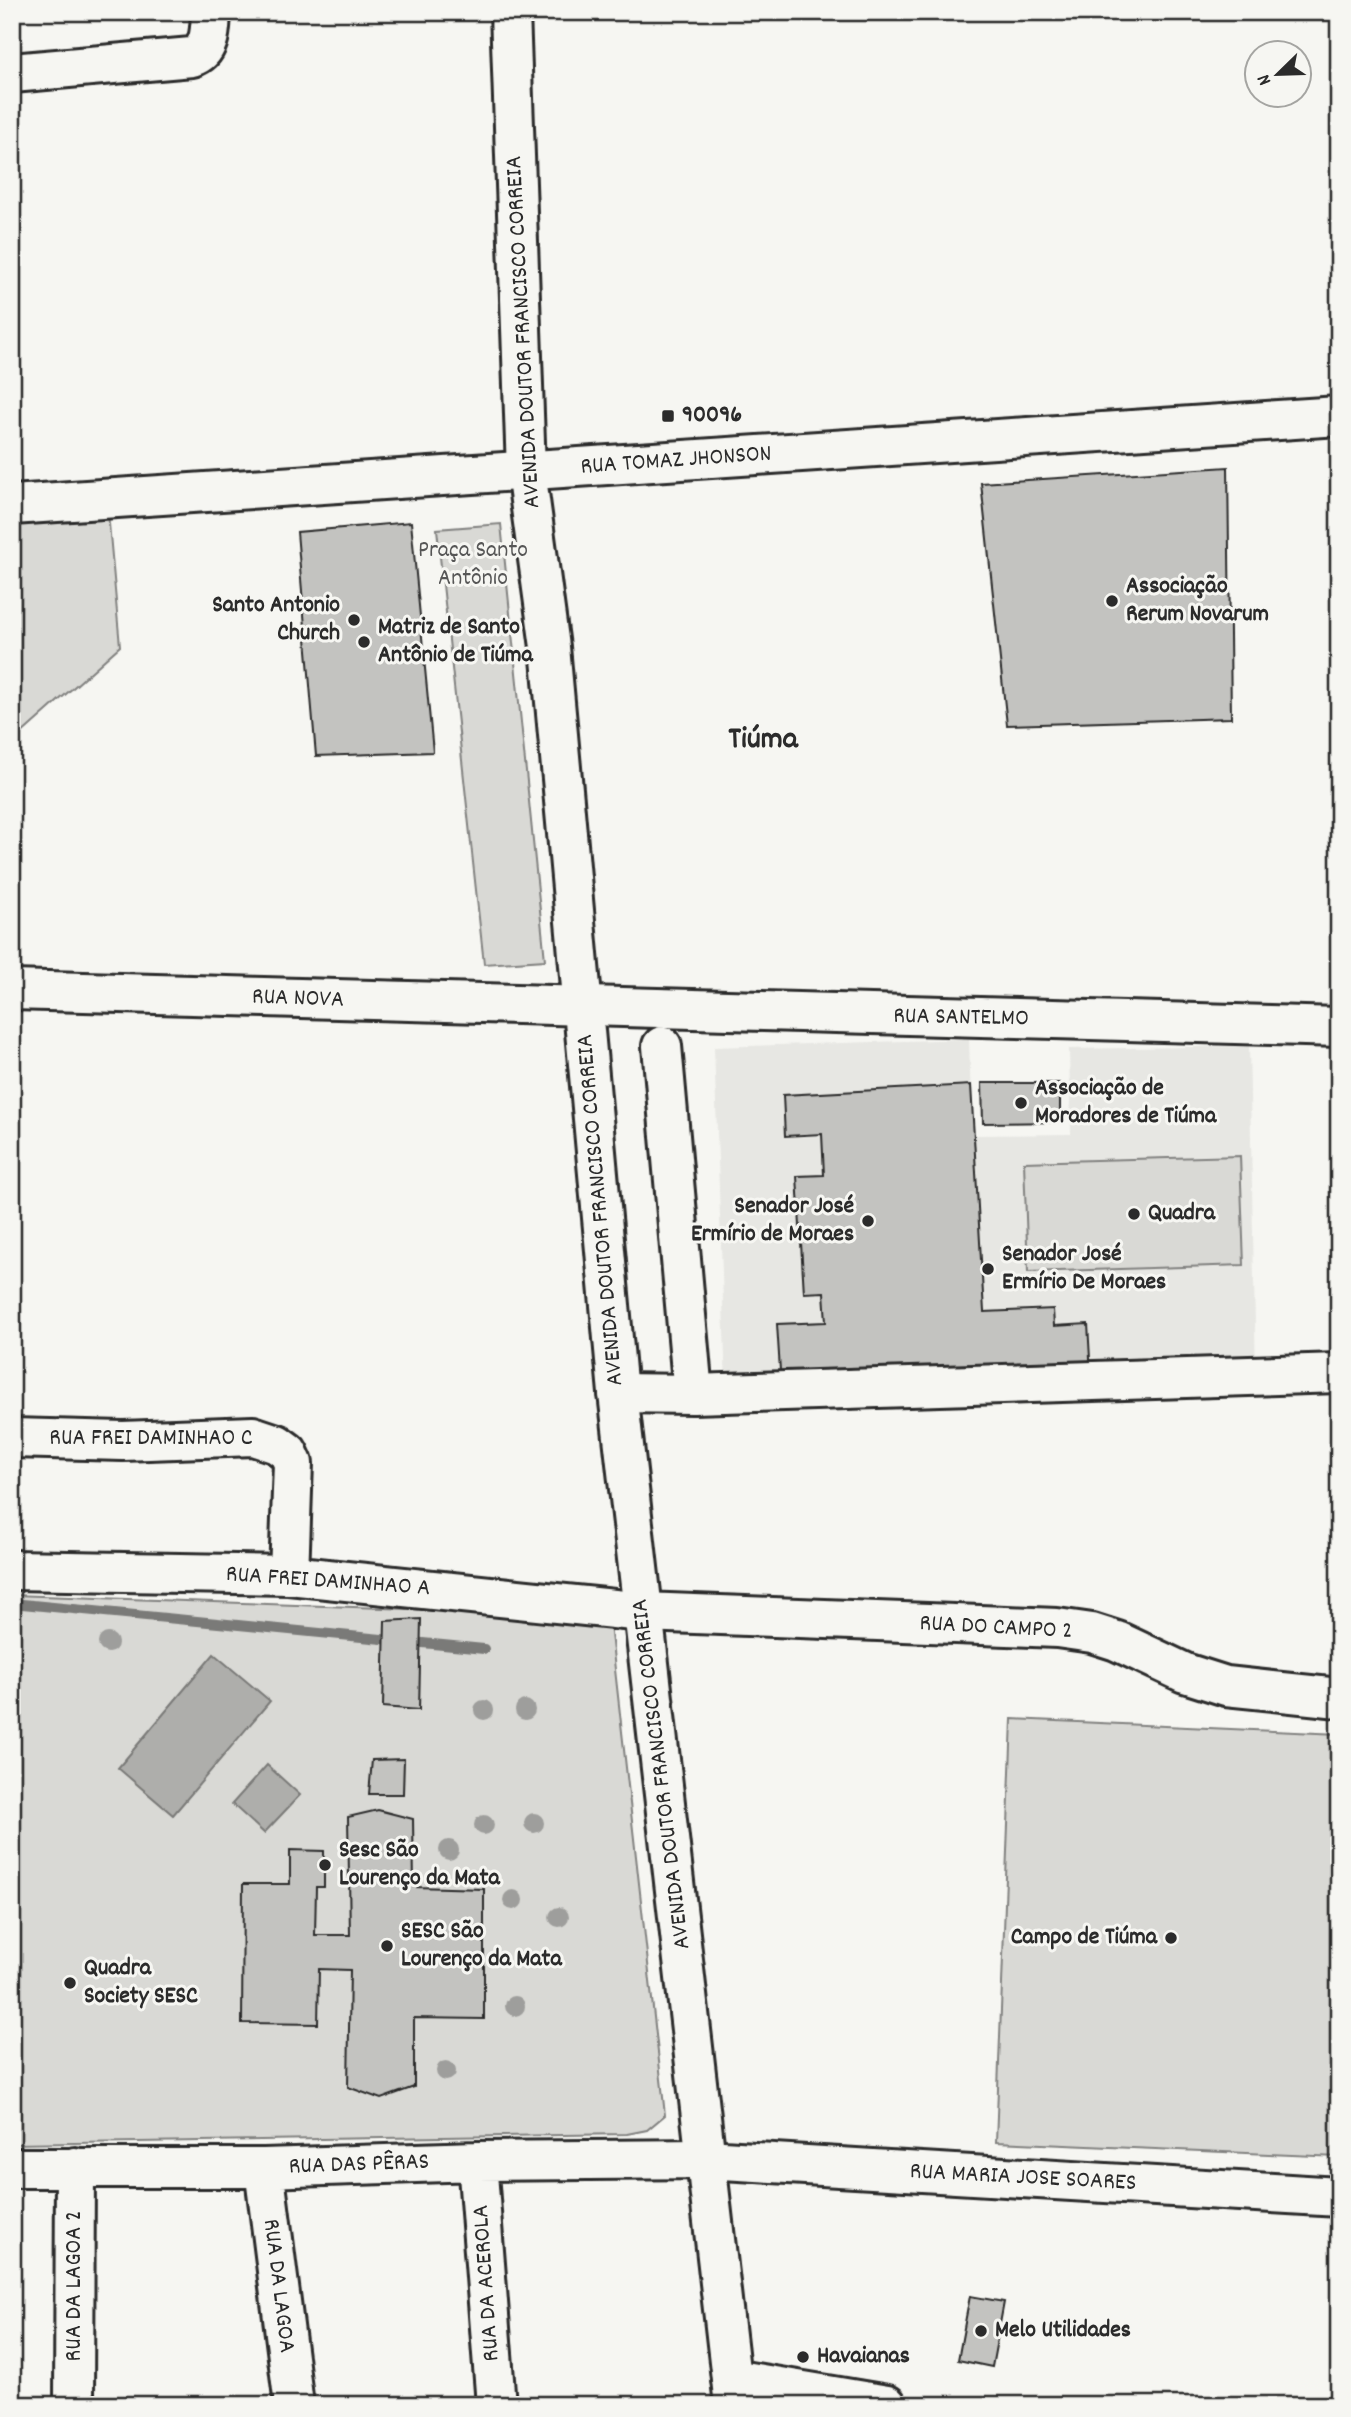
<svg xmlns="http://www.w3.org/2000/svg" width="1351" height="2417" viewBox="0 0 1351 2417" font-family="Dekko,sans-serif">
<style>
.built{fill:#e7e7e3}
.green{fill:#d9d9d5;stroke:#828280;stroke-width:2}
.water{fill:#aeaeab;stroke:#7a7a78;stroke-width:2}
.lines{fill:none;stroke-linecap:round;stroke-linejoin:round}
.stream{stroke:#7a7a78;stroke-width:10}
.building{fill:#c3c3c0;stroke:#2b2b2b;stroke-width:2}
.minor-casing{stroke:#2b2b2b;stroke-width:44}
.secondary-casing{stroke:#2b2b2b;stroke-width:44}
.primary-casing{stroke:#2b2b2b;stroke-width:44}
.minor{stroke:#f6f6f2;stroke-width:38}
.secondary{stroke:#f6f6f2;stroke-width:38}
.primary{stroke:#f6f6f2;stroke-width:38}
.tree{fill:#9e9e9c}
.poi-dot{fill:#2b2b2b;stroke:#f6f6f2;stroke-width:2.5}
.labels{text-anchor:middle;dominant-baseline:central;stroke-width:6;stroke-linejoin:round;paint-order:stroke}
.street-label{font-size:24px;fill:#2b2b2b;stroke:#f6f6f2}
.poi-label{font-size:24px;font-weight:bold;fill:#2b2b2b;stroke:#f6f6f2;text-anchor:start}
.park-label{font-size:24px;fill:#565656;stroke:#f6f6f2}
.district-label{font-size:32px;font-weight:bold;fill:#2b2b2b;stroke:#f6f6f2}
</style>
<rect width="100%" height="100%" fill="#f6f6f2"/>
<filter id="ink" filterUnits="userSpaceOnUse"><feTurbulence type="fractalNoise" baseFrequency=".0143" numOctaves="2"/><feDisplacementMap in="SourceGraphic" scale="14" xChannelSelector="R" yChannelSelector="G"/><feConvolveMatrix kernelMatrix="1 2 1 2 8 2 1 2 1" color-interpolation-filters="sRGB"/></filter>
<g filter="url(#ink)">
<path class="built" d="M969 1039 972 1135 1071 1134 1069 1049 1249 1046 1256 1373 726 1387 714 1047Z"/>
<path class="green" d="M108 512 120 646 12 742V521Z
M501 524 545 960 484 964 437 529Z
M1240 1156 1244 1265 1028 1272 1024 1162Z
M12 1595 609 1616 665 2115 647 2130 627 2134 12 2144Z
M1012 1719 1339 1734V2157L996 2142Z"/>
<path class="water" d="M214 1654 270 1701 173 1815 118 1768Z
M267 1765 300 1795 264 1833 232 1804Z"/>
<g class="lines">
<path class="stream" d="M12 1603 484 1649"/>
</g>
<path class="building" d="M1228 467 1231 718 1007 725 981 483Z
M411 522 433 752 316 756 297 532Z
M982 1083H1060V1122L983 1123Z
M971 1085 984 1312 1053 1309 1054 1326 1088 1324 1091 1376 781 1386 777 1324 826 1322 824 1292 804 1293 797 1176 824 1175 822 1134 785 1136 783 1095Z
M421 1619 419 1710 383 1707 385 1621Z
M404 1759 403 1794H369L372 1760Z
M378 1810 413 1819 414 1887 484 1889V2019L414 2018V2087L381 2099 348 2087 350 1970 319 1969 318 2024 242 2023 243 1884H290V1850L324 1851V1887H316L315 1935H350L348 1817Z
M970 2296 1004 2302 992 2367 958 2360Z"/>
<g class="lines">
<g class="minor-casing">
<path id="minor" d="M12 73 192 57C211 51 210 29 211 12
M12 505 1339 416
M12 990 1339 1027
M662 1046 693 1394
M618 1393 693 1394 1339 1373
M12 1438 123 1441 253 1436 277 1444 288 1452 293 1463 289 1575
M12 1570 289 1575 643 1612 1057 1628 1092 1633 1117 1641 1185 1673 1226 1686 1339 1698
M477 2161 496 2405
M12 2168H264L477 2161 706 2159 1339 2197
M264 2168 294 2405
M74 2405 75 2167"/>
</g>
<g class="secondary-casing">
<path id="secondary" d="M731 2379 887 2405"/>
</g>
<g class="primary-casing">
<path id="primary" d="M510 12 526 471 550 647 618 1393 734 2405"/>
</g>
<use href="#minor" class="minor"/>
<use href="#secondary" class="secondary"/>
<use href="#primary" class="primary"/>
</g>
<g class="tree">
<circle cx="108" cy="1643" r="10"/>
<circle cx="484" cy="1710" r="10"/>
<circle cx="525" cy="1710" r="10"/>
<circle cx="534" cy="1823" r="10"/>
<circle cx="484" cy="1825" r="10"/>
<circle cx="449" cy="1850" r="10"/>
<circle cx="513" cy="1900" r="10"/>
<circle cx="559" cy="1917" r="10"/>
<circle cx="515" cy="2006" r="10"/>
<circle cx="446" cy="2071" r="10"/>
</g>
</g>
<g class="poi-dot">
<rect x="661" y="409" width="14" height="14" rx="3.5"/>
<circle cx="1112" cy="601" r="7"/>
<circle cx="354" cy="620" r="7"/>
<circle cx="364" cy="642" r="7"/>
<circle cx="1021" cy="1103" r="7"/>
<circle cx="1134" cy="1214" r="7"/>
<circle cx="868" cy="1221" r="7"/>
<circle cx="988" cy="1269" r="7"/>
<circle cx="325" cy="1865" r="7"/>
<circle cx="1171" cy="1938" r="7"/>
<circle cx="387" cy="1946" r="7"/>
<circle cx="70" cy="1983" r="7"/>
<circle cx="981" cy="2331" r="7"/>
<circle cx="803" cy="2357" r="7"/>
</g>
<g class="labels">
<g class="street-label">
<text transform="translate(524 332) rotate(-93)">AVENIDA DOUTOR FRANCISCO CORREIA</text>
<text transform="translate(676 461) rotate(-4)">RUA TOMAZ JHONSON</text>
<text transform="translate(298 999) rotate(2)">RUA NOVA</text>
<text transform="translate(961 1018) rotate(1)">RUA SANTELMO</text>
<text transform="translate(601 1210) rotate(-95)">AVENIDA DOUTOR FRANCISCO CORREIA</text>
<text x="151" y="1439">RUA FREI DAMINHAO C</text>
<text transform="translate(328 1582) rotate(4)">RUA FREI DAMINHAO A</text>
<text transform="translate(996 1628) rotate(3)">RUA DO CAMPO 2</text>
<text transform="translate(662 1774) rotate(-97)">AVENIDA DOUTOR FRANCISCO CORREIA</text>
<text transform="translate(359 2165) rotate(-2)">RUA DAS PÊRAS</text>
<text transform="translate(1023 2178) rotate(3)">RUA MARIA JOSE SOARES</text>
<text transform="translate(487 2283) rotate(-94)">RUA DA ACEROLA</text>
<text transform="translate(75 2286) rotate(-90)">RUA DA LAGOA 2</text>
<text transform="translate(278 2286) rotate(83)">RUA DA LAGOA</text>
</g>
<g class="poi-label">
<text x="682" y="416">90096</text>
<text x="1126" y="587">Associação<tspan x="1126" dy="28">Rerum Novarum</tspan></text>
<text x="340" y="606" text-anchor="end">Santo Antonio<tspan x="340" dy="28">Church</tspan></text>
<text x="378" y="628">Matriz de Santo<tspan x="378" dy="28">Antônio de Tiúma</tspan></text>
<text x="1035" y="1089">Associação de<tspan x="1035" dy="28">Moradores de Tiúma</tspan></text>
<text x="854" y="1207" text-anchor="end">Senador José<tspan x="854" dy="28">Ermírio de Moraes</tspan></text>
<text x="1148" y="1214">Quadra</text>
<text x="1002" y="1255">Senador José<tspan x="1002" dy="28">Ermírio De Moraes</tspan></text>
<text x="339" y="1851">Sesc São<tspan x="339" dy="28">Lourenço da Mata</tspan></text>
<text x="401" y="1932">SESC São<tspan x="401" dy="28">Lourenço da Mata</tspan></text>
<text x="1157" y="1938" text-anchor="end">Campo de Tiúma</text>
<text x="84" y="1969">Quadra<tspan x="84" dy="28">Society SESC</tspan></text>
<text x="995" y="2331">Melo Utilidades</text>
<text x="817" y="2357">Havaianas</text>
</g>
<g class="park-label">
<text x="473" y="551">Praça Santo<tspan x="473" dy="28">Antônio</tspan></text>
</g>
<g class="district-label">
<text x="763" y="741">Tiúma</text>
</g>
</g>
<rect width="1351" height="2417" fill="none" stroke="#f6f6f2" stroke-width="42"/>
<rect x="21" y="21" width="1309" height="2375" fill="none" stroke="#2b2b2b" stroke-width="2.5" filter="url(#ink)"/>
<g transform="translate(1278 74) rotate(247)"><circle r="33" fill="#f6f6f2" stroke="#a5a5a2" stroke-width="2"/>
<path d="M0-5L12 26L0 18L-12 26Z" fill="#2b2b2b"/>
<text y="-10" font-size="19" font-weight="bold" text-anchor="middle" fill="#2b2b2b">N</text>
</g>
</svg>
